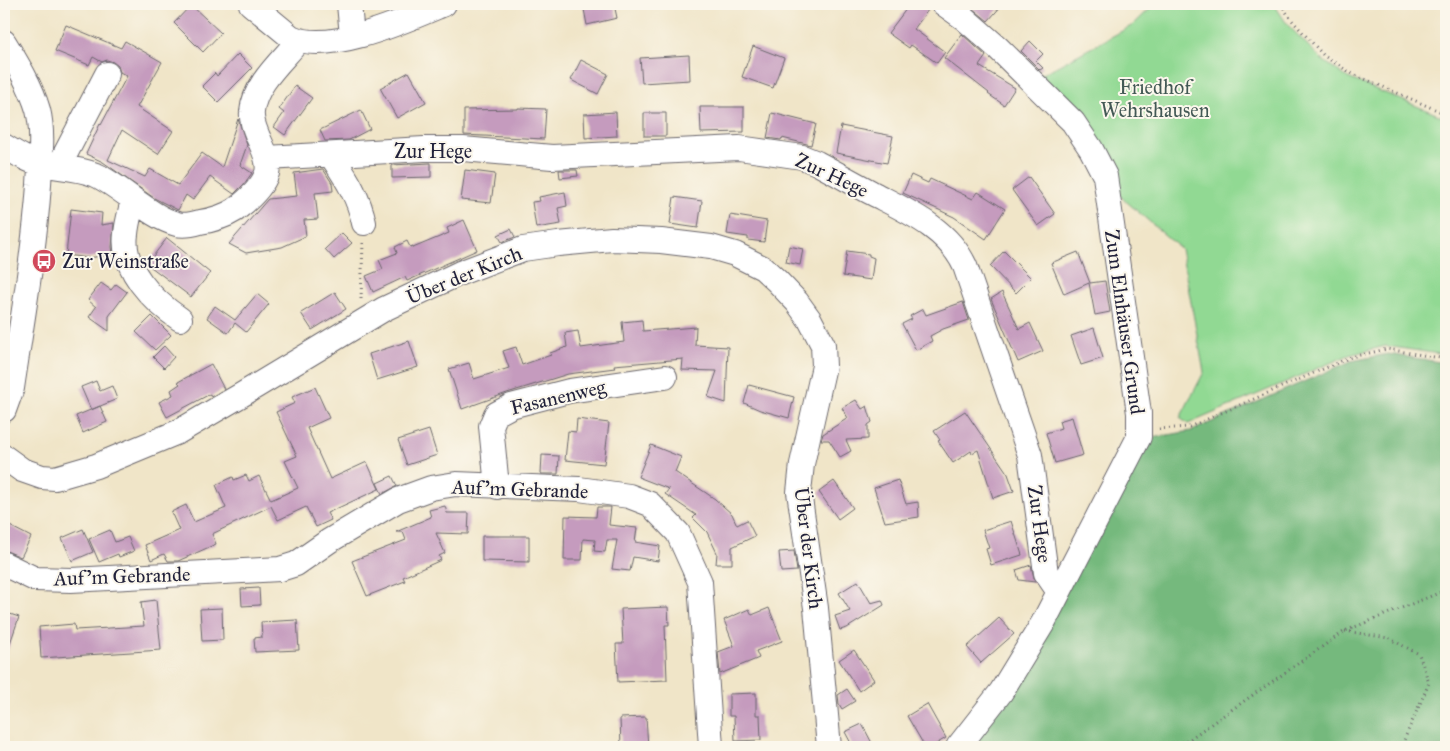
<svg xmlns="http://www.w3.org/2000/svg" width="1450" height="751" viewBox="0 0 1450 751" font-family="'IM FELL Great Primer',serif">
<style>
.green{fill:#91d993;stroke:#5a7e67}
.forest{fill:#74b97d;stroke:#4b6e5c}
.building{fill:#c59bbe}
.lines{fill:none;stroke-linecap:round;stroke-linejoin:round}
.minor-casing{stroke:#6a666c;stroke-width:26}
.path{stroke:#6a666c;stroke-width:3;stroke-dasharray:1 4;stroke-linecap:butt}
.minor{stroke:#fff;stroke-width:24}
.labels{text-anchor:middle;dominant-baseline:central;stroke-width:4;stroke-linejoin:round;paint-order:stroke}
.park-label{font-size:20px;fill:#435955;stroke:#fbf7ec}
.street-label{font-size:20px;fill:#22223b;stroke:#fbf7ec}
.poi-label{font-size:20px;fill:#22223b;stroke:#fbf7ec;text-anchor:start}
</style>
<rect width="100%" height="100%" fill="#fbf7ec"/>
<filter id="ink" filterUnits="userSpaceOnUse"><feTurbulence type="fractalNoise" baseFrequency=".02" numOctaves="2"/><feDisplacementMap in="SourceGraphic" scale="10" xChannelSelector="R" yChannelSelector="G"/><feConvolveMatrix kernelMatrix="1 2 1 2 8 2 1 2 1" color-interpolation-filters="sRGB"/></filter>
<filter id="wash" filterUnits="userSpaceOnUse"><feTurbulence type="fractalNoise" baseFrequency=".0096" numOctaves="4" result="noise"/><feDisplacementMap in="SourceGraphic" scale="20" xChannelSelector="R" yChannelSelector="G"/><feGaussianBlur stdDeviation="1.12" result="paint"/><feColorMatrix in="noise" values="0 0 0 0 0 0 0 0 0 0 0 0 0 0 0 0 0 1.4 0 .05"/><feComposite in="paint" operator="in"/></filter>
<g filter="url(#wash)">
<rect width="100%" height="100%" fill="#f0e5c8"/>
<path class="green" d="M1155 4H1274L1287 24 1321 59 1348 78 1446 118V355L1386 346 1349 355 1188 424 1180 418 1204 372 1181 249 1113 190 1037 77 1133 25Z"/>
<path class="forest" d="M1388 354 1446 363V747H965L1150 438 1191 431 1351 361Z"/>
<g id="blocks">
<path class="building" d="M583 4H614L617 18 587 25Z
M910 4H930L931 6 914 29 945 52 937 63 911 45 909 48 888 33Z
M967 4H1003L988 21Z
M191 5 221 33 203 52 174 23Z
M66 25 121 48 125 41 162 62 137 107 173 131 158 154 122 130 108 160 145 177 150 169 178 185 202 153 222 167 238 119 247 145 240 165 252 173 244 184 234 194 210 177 193 200 186 195 178 210 154 198 103 162 86 154 100 124 101 125 127 76 120 72 118 66 113 62 107 60 102 62 93 57 89 65 55 51Z
M962 34 986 56 979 66 1015 88 1004 105 988 94 989 93 944 58Z
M1030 41 1043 54 1036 61 1043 68 1040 70 1021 51Z
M753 46 784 58 773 88 742 77Z
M238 54 252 68 218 102 202 86 215 73 217 76Z
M689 55 690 80 642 83 640 58Z
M581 60 608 74 598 94 571 80Z
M409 72 426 102 397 118 380 88Z
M295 86 312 98 285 135 274 127 284 113 279 109Z
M700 107H744V132L701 133Z
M518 108 546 109 544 139 464 135V110L518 109Z
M361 110 370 129 349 140 325 141 320 130Z
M616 112 617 136 585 138 584 114Z
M644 113H666V136H644Z
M772 113 816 124 811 145 782 138 781 140 767 138Z
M841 126 893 136 887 163 836 153Z
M431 163V177L392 178V165Z
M323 169 332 183 333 191 315 193 318 219 304 220 306 236 282 247 246 253 229 244 268 199 297 196 294 173Z
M465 170 495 174 491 203 461 200Z
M559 170H577L578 176 560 178Z
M911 175 928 183 930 179 973 199 978 192 1005 209 986 239 954 217 903 193Z
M1029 177 1055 214 1038 226 1012 190Z
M565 192 567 206 558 208 561 224 536 228 532 202 540 201 539 197Z
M674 197 702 201 698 228 670 224Z
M71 209 102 213 101 225 114 223 112 247 113 254 89 258 66 255Z
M730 215 767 221 764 242 748 240V237L727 234Z
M464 220 477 250 407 281 405 277 373 292 366 276 383 269 379 260 397 253 395 247 407 241 410 247 413 246V248L449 233 447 228Z
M511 229 515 237 502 242 498 235Z
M342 233 352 243 334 259 325 249Z
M167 238 210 273 191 297 147 264Z
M789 246 803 249 800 265 786 262Z
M847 251 869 254V256L874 258 871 280 843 276Z
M1004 251 1031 278 1016 293 990 266Z
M1078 252 1090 283 1105 281 1110 312 1095 315 1089 283 1064 294 1051 263Z
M101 283 111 290 116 284 127 292 109 316V331L89 317 96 307 88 300Z
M335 292 346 309 312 330 301 313Z
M1002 292 1019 329 1030 323 1043 351 1018 362 991 299Z
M257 294 269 304 246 332 235 323 228 333 207 318 215 306 235 320Z
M963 302 969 320 943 329 930 336 932 341 916 350 902 324 912 319 910 316 923 309 926 315Z
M152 316 171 335 155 350 136 332Z
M642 320 643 331 696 327 695 345 728 347 726 403 708 397 717 371 682 370 683 359 614 365 615 368 568 374 507 393 462 409 449 369 469 363 474 379 509 368 503 351 516 347 522 365 551 355 550 353 567 347 565 333 578 331 581 348 624 342 622 322Z
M1094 328 1103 358 1081 365 1071 336Z
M409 341 418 367 377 380 369 354Z
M164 346 174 357 164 368 153 357Z
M211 364 224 389 211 397 210 394 167 417 159 402 173 395 171 390 180 384 178 382Z
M96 381 100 391 112 386 117 399 91 410 81 387Z
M749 385 794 397 789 418 760 410 744 403Z
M315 387 329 418 307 428 330 479 367 462 379 489 327 513 331 520 316 527 306 507 278 520 271 506 212 534 216 544 178 561H168L164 554 151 560 145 545 179 530 171 512 186 505 194 522 226 508 216 485 233 477 234 480 246 475 249 481 259 476 271 500 298 488 285 461 297 456 276 412 295 403 292 397Z
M856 400 862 409 867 406 872 422 868 425V439L846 440 851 451 840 457 829 440H821L823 434 848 418 842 408Z
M100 406 107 422 83 433 76 416Z
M965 411 1008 474 1014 491 993 498 978 450 972 453 971 451 953 463 938 441 940 440 934 431Z
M1072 417 1083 455 1055 463 1046 433 1061 428 1059 421Z
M577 419 609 423 604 464 565 460 568 431 576 432Z
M429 430 437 455 407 465 398 440Z
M651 445 681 457 675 472 715 499 732 514 737 525 747 520 755 536 732 547V564H716L717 553 707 532 693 518 696 515 665 494 669 489 638 477Z
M542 455 559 456 558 474H541Z
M392 476 397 486 382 494 377 483Z
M898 480 906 504 918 502 919 517 885 522 874 488Z
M834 481 853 508 838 519 819 492Z
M445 506 447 513H469L468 534 436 533 445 553 439 556 441 560 403 577 405 581 367 596 352 561 406 540 403 532H396L431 517 429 510Z
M597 507H611L609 525 637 528 635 542 660 546 658 561 633 557 630 571 612 569 617 540H607L605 552 594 551 595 540 583 539 582 560H564L565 516 596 517Z
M1011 521 1022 555 991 565 986 549 989 548 983 530Z
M4 523 31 537 21 557 4 550Z
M83 529 93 552 72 561 62 538Z
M110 530 115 542 128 537 134 551 119 557 118 554 99 562 89 539Z
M482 536H529V562L482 561Z
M794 551 797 571 781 572 779 552Z
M1031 565 1035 582 1019 580 1016 570Z
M858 581 871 603 882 600 884 605 847 628 840 630 835 616 850 611 839 593Z
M259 588 260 605 242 606 241 589Z
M156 600 161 650 41 658 39 627 74 624 75 630 144 626 141 602Z
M668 607 669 625H665L667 680 618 682 616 644H623L621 609Z
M222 608 223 640 202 641 200 609Z
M769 608 782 641 756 651 759 658 720 674 718 652 734 646 724 620 749 609 752 615Z
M4 612 19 617 6 655H4Z
M999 618 1014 634 981 663 967 647Z
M297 620 299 650 255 652 254 638 262 637 261 622Z
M854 650 874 680 859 691 839 660Z
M847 689 855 701 842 709 839 704 838 695Z
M756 693V715H760L761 740 735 741 734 716H729V694Z
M927 704 946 738 931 747H925L907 716Z
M646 717 648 747H621L620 718Z
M862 724 874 747H853L845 732Z"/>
</g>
</g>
<g filter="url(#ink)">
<use href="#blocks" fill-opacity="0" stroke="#6a666c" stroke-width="1"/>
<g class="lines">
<g class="minor-casing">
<path id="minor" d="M251 4 291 37C330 55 406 20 444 4
M349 4 352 36
M944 4 965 19 998 48 1073 122 1091 149 1105 176 1139 413V437L1043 623 1001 692 958 747
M4 42C17 63 31 86 38 110 44 134 40 161 39 185 34 254 22 321 12 388L4 410
M4 146C17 154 30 162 45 165 63 168 79 168 96 175 122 187 151 218 177 224 184 226 193 224 200 222 213 220 224 217 235 210 247 201 262 188 267 173 270 161 263 148 258 137 255 129 251 121 252 112 254 84 283 60 299 40
M331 155C346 178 359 197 364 223
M267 158 424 149H463L552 157 739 148 802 157 817 163C836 173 855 184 874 194 909 212 948 229 965 266L1030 455 1046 573 1059 592
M59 166 107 74
M133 199C131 210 127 222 126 234 121 269 153 301 180 319
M4 457 22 470 42 477 55 478 96 466 178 432 243 394 384 309 460 273 523 249 558 244 612 239 661 241 711 247 735 254 763 268 777 281 797 302 810 320 823 345 824 366 802 464 799 492 816 608 829 747
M497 487 491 426 496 414 511 406 569 391 665 377
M4 564 35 579 71 580 280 569 296 564 329 541 398 500 431 488 456 484 579 489 629 496 650 504 678 533 700 582 711 747"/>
</g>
<path class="path" d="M1281 4 1290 18 1324 56 1351 73 1446 114
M361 299 363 243
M1159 429 1189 427 1351 357 1387 349 1446 359
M1345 631 1388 638 1419 654 1429 683 1401 747
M1178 747 1345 631 1446 590"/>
<use href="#minor" class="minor"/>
</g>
</g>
<defs>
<g id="bus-disc" transform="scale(1.25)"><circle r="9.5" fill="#d1495b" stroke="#fbf7ec"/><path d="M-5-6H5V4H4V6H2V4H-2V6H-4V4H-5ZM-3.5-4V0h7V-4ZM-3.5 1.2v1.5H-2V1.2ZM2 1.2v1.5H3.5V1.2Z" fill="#fff"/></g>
</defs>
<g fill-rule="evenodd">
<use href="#bus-disc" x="44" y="261"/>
</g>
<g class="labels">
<g class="park-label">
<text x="1155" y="87">Friedhof<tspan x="1155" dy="23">Wehrshausen</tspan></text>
</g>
<g class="street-label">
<text x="433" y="151">Zur Hege</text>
<text transform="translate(832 175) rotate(25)">Zur Hege</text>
<text transform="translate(464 275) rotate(-22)">Über der Kirch</text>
<text transform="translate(1125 322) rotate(82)">Zum Elnhäuser Grund</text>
<text transform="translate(558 397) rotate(-13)">Fasanenweg</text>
<text transform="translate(520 489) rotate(2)">Auf'm Gebrande</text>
<text transform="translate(1040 524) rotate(82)">Zur Hege</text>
<text transform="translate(809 548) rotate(83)">Über der Kirch</text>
<text transform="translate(122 576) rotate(-2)">Auf'm Gebrande</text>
</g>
<g class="poi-label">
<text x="62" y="261">Zur Weinstraße</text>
</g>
</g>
<rect width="1450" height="751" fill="none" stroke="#fbf7ec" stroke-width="20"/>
</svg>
